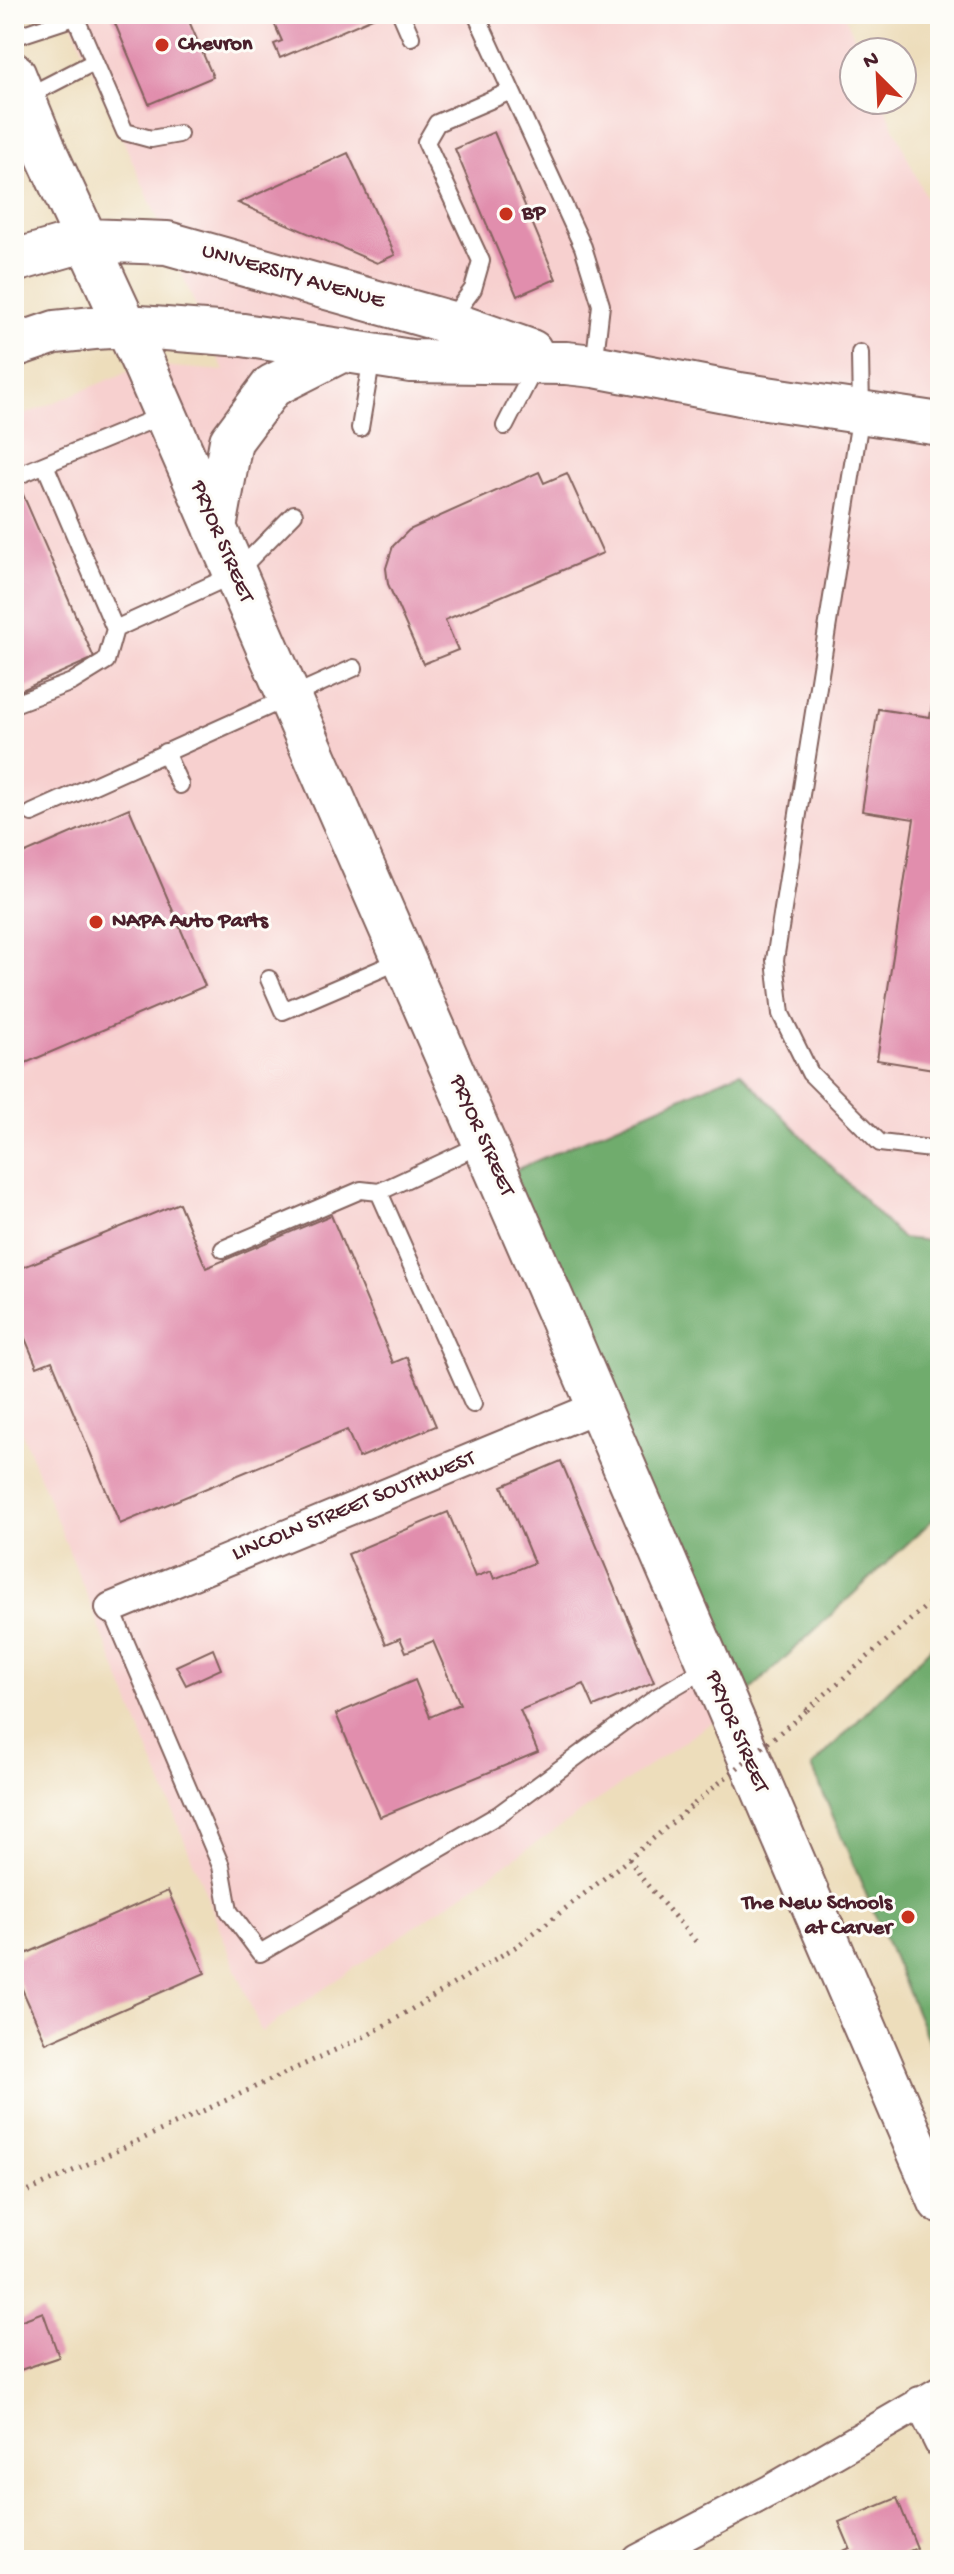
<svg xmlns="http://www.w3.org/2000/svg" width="954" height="2574" viewBox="0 0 954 2574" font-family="'Gochi Hand',sans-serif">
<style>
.built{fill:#f7d0cf}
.forest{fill:#6fac6d;stroke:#5c664c;stroke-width:2}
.building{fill:#e18ead}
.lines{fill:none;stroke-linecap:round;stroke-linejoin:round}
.service-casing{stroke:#83625d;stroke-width:20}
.minor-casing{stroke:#83625d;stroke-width:34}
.secondary-casing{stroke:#83625d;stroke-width:46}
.path{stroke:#83625d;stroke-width:5;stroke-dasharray:2 6;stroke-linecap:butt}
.service{stroke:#fff;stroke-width:16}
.minor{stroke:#fff;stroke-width:30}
.secondary{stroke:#fff;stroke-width:42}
.path-bridge{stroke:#83625d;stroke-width:5;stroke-dasharray:2 6;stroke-linecap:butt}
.poi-dot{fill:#c8321e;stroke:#fdfcf7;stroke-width:3}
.labels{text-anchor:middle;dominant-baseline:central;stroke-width:6;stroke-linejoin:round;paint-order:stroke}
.poi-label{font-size:22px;font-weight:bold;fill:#4a1f2b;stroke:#fdfcf7;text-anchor:start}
.street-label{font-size:22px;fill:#4a1f2b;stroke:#fdfcf7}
</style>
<rect width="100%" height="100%" fill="#fdfcf7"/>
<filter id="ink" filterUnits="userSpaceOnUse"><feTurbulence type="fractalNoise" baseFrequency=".0125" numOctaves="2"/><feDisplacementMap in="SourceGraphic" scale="16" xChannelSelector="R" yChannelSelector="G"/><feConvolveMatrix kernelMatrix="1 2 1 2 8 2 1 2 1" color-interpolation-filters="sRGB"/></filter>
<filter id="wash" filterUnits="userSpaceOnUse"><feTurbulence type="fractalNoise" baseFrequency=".006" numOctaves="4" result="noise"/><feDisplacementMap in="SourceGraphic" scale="32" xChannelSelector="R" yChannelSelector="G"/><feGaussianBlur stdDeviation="1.8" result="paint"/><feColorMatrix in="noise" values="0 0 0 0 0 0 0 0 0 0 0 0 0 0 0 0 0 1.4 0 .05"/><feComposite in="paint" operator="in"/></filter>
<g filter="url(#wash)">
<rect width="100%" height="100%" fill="#edddbb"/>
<path class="built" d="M68 14H844L861 52H854V100H882L940 230V1242L901 1238 740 1072 727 1712 261 2032 14 1413V419L144 365 224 371Z"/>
<path class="forest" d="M740 1072 901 1238 940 1242V1513L727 1712 499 1177Z
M940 1638V2068L812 1767Z"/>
<g id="blocks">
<path class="building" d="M111 14H186L213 77 149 104Z
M270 14H374L375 17 280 58 274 44 282 41Z
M494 132 556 279 517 296 455 149Z
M348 153 395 255 377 263 238 203Z
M539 472 544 483 567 473 603 553 445 620 458 650 423 664 388 584 386 568 393 546 409 530Z
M21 490 94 658 15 693 14 494Z
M936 679 940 680V1070L877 1060 914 819 862 811 878 709 930 717Z
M129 808 205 986 14 1068V858Z
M179 1203 206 1268 331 1215 393 1363 407 1357 436 1426 359 1458 347 1430 120 1524 52 1361 37 1367 14 1312V1271Z
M561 1461 654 1682 594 1707 584 1684 520 1710 538 1752 380 1817 336 1714 415 1680 430 1717 460 1704 433 1641 406 1652 400 1638 386 1644 348 1554 448 1512 475 1577 491 1571 494 1579 534 1563 502 1486Z
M213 1649 221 1669 186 1685 176 1666Z
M168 1891 205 1973 46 2043 14 1971V1959Z
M43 2312 59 2357 14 2372V2323Z
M897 2498 917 2548 888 2560H844L841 2552 850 2548 839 2522Z"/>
</g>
</g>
<g filter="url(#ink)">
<use href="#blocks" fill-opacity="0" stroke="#83625d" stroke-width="2"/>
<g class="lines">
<g class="service-casing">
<path id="service" d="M74 14 125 132 151 139 179 134
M401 14 411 37
M476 14 583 247 601 305 594 366
M14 37 75 17
M24 98 94 62
M449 321 473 289 481 261 426 142 437 123 511 91
M860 353 861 413 775 960 781 1014 810 1073 880 1143 940 1150
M505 426 535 367
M360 428 372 357
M14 477 164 415
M115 629 235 574 294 514
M14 704 72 682 106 661 115 629 45 465
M165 752 180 785
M32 813 354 668
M269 979 283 1011 404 959
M223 1249 361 1190 379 1192
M473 1404 379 1192 482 1144
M111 1608 221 1866 229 1911 260 1953 498 1815 657 1697 708 1667"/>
</g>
<g class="minor-casing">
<path id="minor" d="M111 1608 597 1407
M920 2402 940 2443
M638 2560 771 2490 940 2392"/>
</g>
<g class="secondary-casing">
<path id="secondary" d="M14 74 47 155 144 365 558 1312 940 2202
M14 261 87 240 167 243 448 322 531 351
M14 346 55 332 94 328 127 326 243 335 411 361 566 363 594 366 740 394 940 424
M215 528 231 441 272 386 343 350"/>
</g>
<path class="path" d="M807 1710 940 1594
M629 1859 644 1881 697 1943
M14 2198 370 2034 517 1946 629 1859 694 1804"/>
<use href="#service" class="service"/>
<use href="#minor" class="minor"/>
<use href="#secondary" class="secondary"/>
<path class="path-bridge" d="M694 1804 807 1710"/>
</g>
</g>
<g class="poi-dot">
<circle cx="162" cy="45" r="8"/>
<circle cx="506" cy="214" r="8"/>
<circle cx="96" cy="922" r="8"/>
<circle cx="908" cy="1917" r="8"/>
</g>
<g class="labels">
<g class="poi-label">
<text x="178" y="45">Chevron</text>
<text x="522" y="214">BP</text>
<text x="112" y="922">NAPA Auto Parts</text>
<text x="892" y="1904" text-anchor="end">The New Schools<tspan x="892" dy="25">at Carver</tspan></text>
</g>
<g class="street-label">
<text transform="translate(293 277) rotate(16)">UNIVERSITY AVENUE</text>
<text transform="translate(221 542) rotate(67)">PRYOR STREET</text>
<text transform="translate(481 1136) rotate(66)">PRYOR STREET</text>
<text transform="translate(354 1507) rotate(-22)">LINCOLN STREET SOUTHWEST</text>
<text transform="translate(736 1732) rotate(67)">PRYOR STREET</text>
</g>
</g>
<rect width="954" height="2574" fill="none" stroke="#fdfcf7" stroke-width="48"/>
<g transform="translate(878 76) rotate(336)"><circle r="38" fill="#fdfcf7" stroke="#b5a4a5" stroke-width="2"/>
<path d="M0-6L14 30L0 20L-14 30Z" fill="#c8321e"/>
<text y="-12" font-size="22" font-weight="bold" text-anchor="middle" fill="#4a1f2b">N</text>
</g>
</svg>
